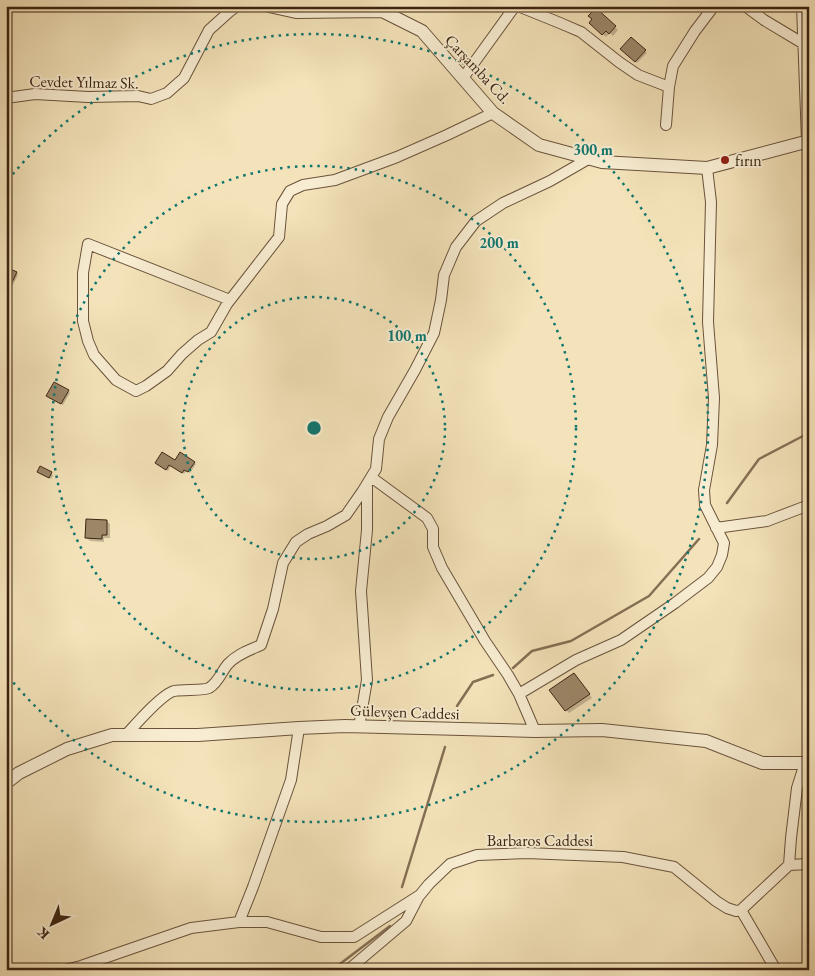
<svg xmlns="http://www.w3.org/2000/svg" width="815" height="976" viewBox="0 0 815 976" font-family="'EB Garamond',serif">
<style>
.shadow{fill:#0003}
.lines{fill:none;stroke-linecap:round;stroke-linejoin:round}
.stream{stroke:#856f54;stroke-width:2.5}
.building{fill:#9c8769;stroke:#3c2311}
.minor-casing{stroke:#6a533b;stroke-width:12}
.tertiary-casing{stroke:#6a533b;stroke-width:14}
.minor{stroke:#f8edd2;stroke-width:10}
.tertiary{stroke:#f8edd2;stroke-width:12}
.ring{fill:none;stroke:#0f766e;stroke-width:2.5;stroke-dasharray:2.5 5}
.poi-dot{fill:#8f2418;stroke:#f8edd2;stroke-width:2}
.labels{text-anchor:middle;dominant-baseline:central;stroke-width:4;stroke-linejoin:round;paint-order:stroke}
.street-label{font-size:16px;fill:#3c2311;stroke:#f8edd2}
.poi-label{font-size:16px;fill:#3c2311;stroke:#f8edd2;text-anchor:start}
.centre{fill:#0f766e;stroke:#f8edd2;stroke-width:2.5}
.ring-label{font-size:15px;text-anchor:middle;font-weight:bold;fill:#0f766e;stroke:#f8edd2;stroke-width:4;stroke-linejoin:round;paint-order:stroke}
</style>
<rect width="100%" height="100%" fill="#f4e3ba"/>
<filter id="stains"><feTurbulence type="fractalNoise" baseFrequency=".004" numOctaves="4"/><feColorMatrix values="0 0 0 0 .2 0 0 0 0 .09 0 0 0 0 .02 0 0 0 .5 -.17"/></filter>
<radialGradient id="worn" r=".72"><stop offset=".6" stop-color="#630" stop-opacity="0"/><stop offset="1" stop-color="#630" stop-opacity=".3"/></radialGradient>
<path class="shadow" d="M596 10 618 30 613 36 610 33 606 37 590 23 593 19Z
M631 39 647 53 637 63 622 49Z
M16 273 18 275 11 289 6 287Z
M68 391 70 393 63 405 50 398Z
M176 462 194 463 196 464 190 473 186 471 184 474 171 466 168 471 159 465Z
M38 472 51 473 53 475 51 479Z
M107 521 110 524V538H104V542L90 541 87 538Z
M577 678 592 698 569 713 566 710Z"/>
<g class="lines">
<path class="stream" d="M727 503 759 459 803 436 809 429
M513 668 532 651 571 641 649 596 699 539
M457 706 473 682 493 675
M402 887 445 747
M332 970 390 926"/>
</g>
<path class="building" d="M596 8 616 26 609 34 606 31 602 35 589 23 592 19 588 16Z
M631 37 646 50 635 62 620 49Z
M6 267 17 272 6 295Z
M54 382 69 390 61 404 46 396Z
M162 452 175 460 180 452 195 462 188 472 184 470 182 473 169 465 166 470 155 463Z
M40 466 52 472 49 478 37 472Z
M86 519 107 520V535H102V539L85 538Z
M574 673 590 694 565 711 549 690Z"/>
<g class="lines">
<g class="minor-casing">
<path id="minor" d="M518 6 560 23 581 32 619 62 638 75 669 87
M745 6 764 20 804 44
M802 6 807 141
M463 78 515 6
M6 98 35 94 88 97 138 96 151 99 167 93 184 78 209 30 229 12 237 6
M666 125 669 87 673 66 695 31 714 6
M230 300 88 244 83 273V321L88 341 94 355 116 380 136 391 146 386 167 371 182 354 198 340 211 332 227 304 279 237 282 204 290 191 303 185 335 180 397 157 447 135 493 113
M371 477 427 518 433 529V547L442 568 485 641 508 675 519 694 535 731
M716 528 767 521 809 505
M519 694 576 660 621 640 675 603 708 578 717 567 722 555 724 543 705 505 704 490 712 445 714 398 708 322 711 202 707 168
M359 727 367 680 361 591 367 530V486
M126 735C136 724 162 694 174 691 183 689 203 691 209 688 219 682 221 672 228 664 237 654 250 650 261 645L273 609 283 563 296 542 308 534 327 526 346 515 362 492 376 469 379 439 388 417 415 370 434 333 441 300 444 275 456 247 476 221 503 203 550 181 590 158
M789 865 791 838 797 788 805 763
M741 910 776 970
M239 922 253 887 291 780 299 728
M64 970 81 966 191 928 239 922H267L321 937H354L420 895 429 884 450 864 477 855 527 853 623 857 674 867 716 901 727 908 736 911 741 910 789 865 809 864
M348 970 406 921 419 896"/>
</g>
<g class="tertiary-casing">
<path id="tertiary" d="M269 6 296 12 382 11 422 31 493 113 539 145 602 162 707 168 809 141
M6 783 19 773 67 749 112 735H198L299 728 345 726 535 731 602 730 706 741 762 763H809"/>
</g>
<use href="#minor" class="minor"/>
<use href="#tertiary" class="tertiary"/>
</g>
<g class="ring">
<circle cx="314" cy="428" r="131"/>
<circle cx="314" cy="428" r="262"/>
<path d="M8 180A394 394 0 1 1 8 676"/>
</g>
<circle class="poi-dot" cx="725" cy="160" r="5"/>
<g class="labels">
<g class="street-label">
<text transform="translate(478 69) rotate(47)">Çarşamba Cd.</text>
<text transform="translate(84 82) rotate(1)">Cevdet Yılmaz Sk.</text>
<text transform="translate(405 712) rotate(2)">Gülevşen Caddesi</text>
<text x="540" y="840">Barbaros Caddesi</text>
</g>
<g class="poi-label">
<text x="735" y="160">fırın</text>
</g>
</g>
<circle cx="314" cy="428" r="8" class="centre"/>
<g class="ring-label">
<text x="593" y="155">300 m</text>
<text x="499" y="248">200 m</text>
<text x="407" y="341">100 m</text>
</g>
<rect width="815" height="976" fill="none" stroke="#f4e3ba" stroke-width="25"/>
<rect x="8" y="8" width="800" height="961" fill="none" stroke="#3c2311" stroke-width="2.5"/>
<rect x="12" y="12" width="790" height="951" fill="none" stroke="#3c2311"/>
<g transform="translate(52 924) rotate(224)" stroke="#f8edd2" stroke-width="4" paint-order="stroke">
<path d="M0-4L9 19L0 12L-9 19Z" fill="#3c2311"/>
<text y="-8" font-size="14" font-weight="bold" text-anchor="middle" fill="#3c2311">K</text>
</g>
<rect width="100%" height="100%" filter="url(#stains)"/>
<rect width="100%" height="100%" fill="url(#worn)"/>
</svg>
